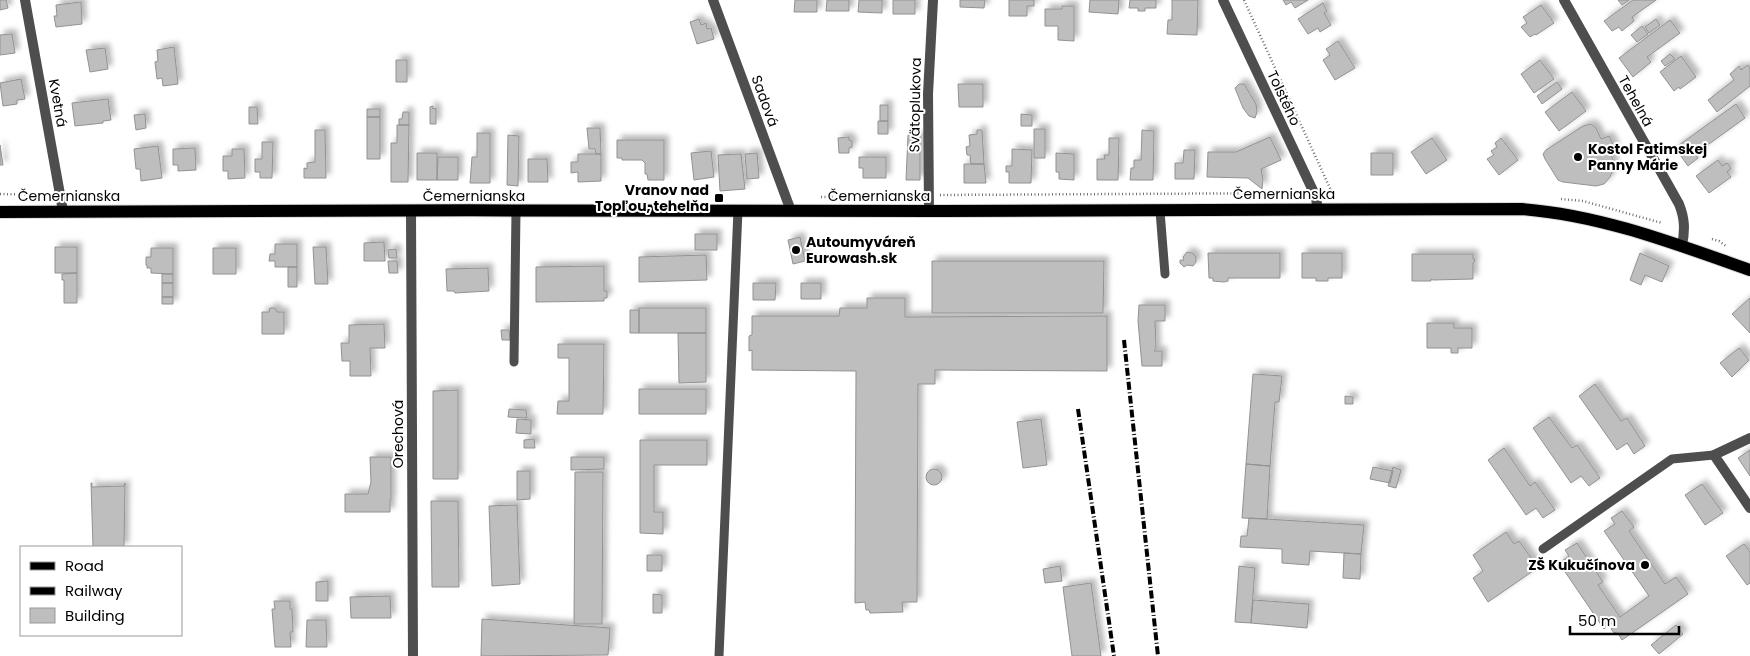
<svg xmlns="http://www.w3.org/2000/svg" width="1750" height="656" viewBox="0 0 1750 656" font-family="Poppins,sans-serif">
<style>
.building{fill:#bebebe;stroke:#929292;filter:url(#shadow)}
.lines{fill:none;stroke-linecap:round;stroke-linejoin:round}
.primary-casing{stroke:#dbdbdb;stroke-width:14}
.path{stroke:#707070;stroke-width:2.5;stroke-dasharray:1 2.5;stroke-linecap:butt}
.lane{stroke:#4e4e4e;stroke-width:9}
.street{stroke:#4e4e4e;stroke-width:10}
.primary{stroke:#000;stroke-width:12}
.rail{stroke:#000;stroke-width:4;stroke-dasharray:8 2.5 1 2.5;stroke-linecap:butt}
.poi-dot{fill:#000;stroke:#fff;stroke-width:2}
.labels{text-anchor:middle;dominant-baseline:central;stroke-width:4;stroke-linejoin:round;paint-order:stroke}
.street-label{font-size:14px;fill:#000;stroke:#fff}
.poi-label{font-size:14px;font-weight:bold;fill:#000;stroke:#fff;text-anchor:start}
</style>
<defs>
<filter id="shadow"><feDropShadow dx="4.5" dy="-4.5" stdDeviation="2.5" flood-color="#0004"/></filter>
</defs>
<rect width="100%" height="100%" fill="#fff"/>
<path class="building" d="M0 0H6L8 8 0 10Z
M795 0H817V12H794Z
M827 0H849V11H826Z
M859 0H882V13L858 12Z
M893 0H915V14H893Z
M960 0H985L984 8 960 7Z
M1009 0H1034V6H1027V16H1009Z
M1090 0H1119L1118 14 1089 12Z
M1130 0H1156V8H1145V11H1138V8H1129Z
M1172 0H1198L1197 35 1167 34 1168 20H1172Z
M1283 0H1308L1295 8 1291 2 1286 5Z
M1618 0H1629L1622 5Z
M1633 0H1656L1632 17 1634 21 1622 31 1619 27 1612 31 1604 21Z
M81 2 82 24 56 27 54 16H57L56 5Z
M1323 3 1327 11 1324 13 1331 25 1320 32 1318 28 1308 34 1298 19Z
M1541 5 1554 23 1536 35 1535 34 1530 37 1521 27 1527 23 1523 17Z
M1062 6H1074V41L1058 40V26H1045V9H1062Z
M699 19 701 25 706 23 707 29 711 28 714 39 697 44 690 22Z
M1656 19 1660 25 1649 33 1645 27Z
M1670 20 1680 33 1647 57 1651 62 1633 77 1619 58Z
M1642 26 1648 34 1637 42 1631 35Z
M12 34 15 53 0 55V35Z
M1338 41 1355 68 1335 80 1323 60 1330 55 1326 49Z
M174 47 178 84 163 86 162 78 157 79 155 62 158 61 157 50Z
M105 48 108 69 90 72 86 50Z
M1670 54 1675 59 1665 66 1661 61Z
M1681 56 1696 77 1680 89 1679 87 1674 91 1660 72Z
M396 60H407V82H396Z
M1540 60 1554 79 1534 93 1521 74Z
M1748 65 1750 68V86L1717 112 1708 100 1734 80 1730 74 1739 66 1741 70Z
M21 79 25 99 17 100V104L3 106 0 83Z
M1557 82 1562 89 1542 104 1537 96Z
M958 84H983V107H959Z
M1239 84H1244L1256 104 1257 112 1255 118 1249 116 1243 108 1235 88Z
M1572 92 1586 111 1559 131 1545 112Z
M108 99 111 120 103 121V123L75 126 72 103Z
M1736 104 1745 118 1695 154 1698 158 1688 166 1675 148Z
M880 105H888V121H880Z
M433 106V109L436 108V124H430V107Z
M249 107H257L258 124H249Z
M367 109H380V117H367Z
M403 112H409V125H399V119H402Z
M145 114 146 128 136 130 134 115Z
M1021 114 1032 115V126H1021Z
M367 117H380V159H367Z
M878 121H888V134H878Z
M1591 124 1596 128 1601 139 1609 136 1615 148 1609 152 1613 159 1614 168 1610 177 1604 184 1596 186 1563 182 1558 180 1545 159 1543 154 1546 150 1583 126Z
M397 125H409L408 182H391V143H397Z
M587 128H600L601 154H596L595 149H589Z
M1034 129H1045V158H1034Z
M315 130H325L326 178H304V168L307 169V163L315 162Z
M977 130H982L984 164H971L970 155H967L966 147 970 146 969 135 977 134Z
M1142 130 1154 131 1153 180H1130L1131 168H1134V160H1141Z
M477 133H490V183H470L472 157H477Z
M508 135 519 136 518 186 507 185Z
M908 135 920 136V180H906Z
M849 137V140L852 141V147L849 148V153H839L838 138Z
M1270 137 1281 160 1261 169 1263 179 1262 189 1248 178 1207 177 1208 152H1236Z
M1109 138H1119L1118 180H1097V159H1105L1104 155H1109Z
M1432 138 1447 160 1426 174 1411 152Z
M1501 138 1518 160 1499 175 1487 159 1494 155 1491 151 1497 147 1495 143Z
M617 140H664V180H648L647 174H645V163L642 160H622V158H617Z
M262 142H273L272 178H260V172H255V159H262Z
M0 145 3 165H0Z
M158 146 162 178 141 181 140 169H136L134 149Z
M195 148 196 170 178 171V165H173V149Z
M232 149H244L245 178 228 179V171H223V156H232Z
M1012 149 1032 150 1031 183H1009V172H1006V166H1012Z
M1184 150H1195L1194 179H1175V163H1183Z
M711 151 714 177 694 180 691 153Z
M417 153H437V180H417Z
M757 153 759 178 747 179 745 154Z
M1056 153 1074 154V180L1059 179V172H1056Z
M1371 153H1393V175H1371Z
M578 154H601V181L578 182V172L571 173V162H578Z
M741 154 745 189 720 191 718 155Z
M438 157H458V180H437Z
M859 157H886V178H863V168H859Z
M528 159H547L548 182H528Z
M1718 160 1722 166 1727 163 1731 168 1727 172 1731 177 1709 193 1696 176Z
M964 164H984L986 183H964Z
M695 234H717V250H695Z
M800 237 805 261 793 264 788 240Z
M384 242 385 261H364V243Z
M275 244H297V267H275V261H269L270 254H275Z
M55 247H77V273H55Z
M313 247H326L328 284H315Z
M151 248H173V274L151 273V268H147V265H146V257H151Z
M213 248H236V274H213Z
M396 249 397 258H389L388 250Z
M1187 252 1192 253 1196 257V262L1193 266 1187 265 1184 267 1180 263V260H1184L1183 257Z
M1208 253H1280V278H1228V281L1224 282 1213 281V278H1209Z
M1302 253H1342V278H1328V281H1316V278H1302Z
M1640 253 1669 266 1662 282 1645 275 1641 285 1630 280Z
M1412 254H1473V259H1475L1474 262 1473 263V279L1433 280 1431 279V281H1412Z
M706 255 707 280 639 282V257Z
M388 261H397L398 273H389Z
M932 261H1104L1103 313H932Z
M604 266V291H607V298H604V301L536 302V267Z
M288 267H297V287H288Z
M488 268 489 291 455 293 454 291H447L446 269Z
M77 273V303H64V280H62V274Z
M162 274H173V283H162Z
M162 283H173V297H162Z
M753 283H776L775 300H753Z
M801 283H821V299H801Z
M162 297H173V304H162Z
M867 298H905V317L1107 316V371L935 370V384H918L917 602H902L903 612 870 613 869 610H866L865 602 855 603 856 371 752 370V350L749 351V336L752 335V316H839L840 308H867Z
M1750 298V333L1732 314Z
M1139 305H1165V321H1155L1156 348 1154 351H1162V366H1142L1138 321Z
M270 308H275L277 312H284V334H262V312H269Z
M639 308H706V333H639Z
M630 310H639V333H630Z
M1427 323H1454V328H1472V348H1458V353H1451V348H1427Z
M384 324 385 348H370L371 376H350V361H342L341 343H349V325Z
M501 330H509L510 340H502Z
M678 333H706V382L679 383Z
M558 344H604L603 414H557L558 401H569V358H558Z
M1739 348 1749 360 1732 377 1720 363Z
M1253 374 1282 376 1279 402H1275L1270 466 1246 464Z
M1595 384 1621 421 1627 418 1645 446 1634 454 1627 443 1617 450 1579 396Z
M639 389H706V414H639Z
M458 390V479H433V391Z
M1345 396 1353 397V404H1345Z
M509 409 526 410 527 418 508 417Z
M1549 417 1572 448 1577 445 1600 478 1589 486 1581 476 1571 483 1533 428Z
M517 419 531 420V434L516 433Z
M1041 419 1047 465 1023 468 1017 422Z
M534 439 535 448H524V440Z
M640 440H707V465H654V512H663V534L640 533Z
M1504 448 1530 486 1535 482 1555 510 1543 518 1536 508 1526 515 1488 460Z
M1750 450V476L1738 458Z
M370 457H391V500H390V512H345V494H368L371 482Z
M571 457H604V469L571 470Z
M1246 464 1270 466 1267 519 1242 518Z
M1373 467 1393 471 1390 483 1370 479Z
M1393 467 1401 470 1396 488 1388 486Z
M926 477a8 8 0 1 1 16 0a8 8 0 1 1-16 0Z
M517 471H530V499L517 500Z
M575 472H603L602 624H574Z
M91 483H92V487L124 486 125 483 124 547H93Z
M1702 484 1723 513 1705 525 1685 495Z
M431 501H458L459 587H432Z
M517 505 520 584 492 586 489 506Z
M1622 511 1634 527 1629 531 1665 584 1676 577 1688 594 1622 640 1617 632 1614 633 1611 629 1614 627 1611 623 1604 629 1559 563 1569 556 1565 550 1577 543 1603 582 1598 585 1620 617 1649 596 1604 531 1615 524 1611 518Z
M1249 518 1364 525 1361 554 1310 551 1309 565 1282 563V549L1240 547 1241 536H1247Z
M1506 532 1514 544 1519 541 1537 566 1532 570 1533 571 1488 602 1473 578 1483 571 1473 555Z
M1744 544 1750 552V583L1747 585 1726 556Z
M1344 553 1361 554 1360 579 1343 578Z
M647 555H662V571H647Z
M1060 566 1062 581 1045 583 1043 569Z
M1239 566 1255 568 1251 623 1235 622Z
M328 581V601H316V582Z
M1091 583 1101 656H1072L1063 587Z
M653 594 662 595V613H653Z
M390 596 391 618H351L350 597Z
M1253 600 1309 604 1307 628 1251 623Z
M274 601H290V609H292L293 632H290L291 647H275L272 609H275Z
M482 619 610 628 608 655 481 656Z
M307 620H326L327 647H306Z
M1676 625 1683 634 1659 654 1651 645Z"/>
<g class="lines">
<g class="primary-casing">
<path id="primary" d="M0 212C314 209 627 211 941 211 1134 211 1328 209 1522 209 1601 215 1676 244 1750 270"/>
</g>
<path class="path" d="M1244 0 1334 197
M0 194 49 195
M940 195 1301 193
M821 197 918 195
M1561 199 1583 201 1662 223
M1712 239 1719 241 1726 246"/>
<path class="lane" d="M1160 211 1165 274
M514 362 516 211
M1543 549 1672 459 1714 455
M719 656 738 210"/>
<path class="street" d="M25 0 63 211
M713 0 791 211
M1223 0 1315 195 1318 208
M1564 0 1679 204C1685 219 1685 230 1682 246
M411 211 413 656
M929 211 928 94 933 0
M1750 438 1714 455 1750 508"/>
<use href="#primary" class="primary"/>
<path class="rail" d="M1124 340 1158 656
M1078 409 1114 656"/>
</g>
<g class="poi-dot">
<circle cx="1578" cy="157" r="5"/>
<rect x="714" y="193" width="10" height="10" rx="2.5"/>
<circle cx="796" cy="250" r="5"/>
<circle cx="1645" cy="565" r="5"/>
</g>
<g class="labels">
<g class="street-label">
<text transform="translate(1284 98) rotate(65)">Tolstého</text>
<text transform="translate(765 101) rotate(70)">Sadová</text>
<text transform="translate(1636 101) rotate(61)">Tehelná</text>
<text transform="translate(58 103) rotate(80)">Kvetná</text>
<text transform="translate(915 105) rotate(-89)">Svätoplukova</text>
<text x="1284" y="194">Čemernianska</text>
<text x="69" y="196">Čemernianska</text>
<text x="474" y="196">Čemernianska</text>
<text x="879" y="196">Čemernianska</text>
<text transform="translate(398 434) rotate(-90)">Orechová</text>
</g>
<g class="poi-label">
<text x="1588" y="149">Kostol Fatimskej<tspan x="1588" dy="16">Panny Márie</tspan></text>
<text x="709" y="190" text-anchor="end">Vranov nad<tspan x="709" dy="16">Topľou, tehelňa</tspan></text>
<text x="806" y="242">Autoumyváreň<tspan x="806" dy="16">Eurowash.sk</tspan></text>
<text x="1635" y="565" text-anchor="end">ZŠ Kukučínova</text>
</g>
</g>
<rect x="20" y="546" width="162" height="90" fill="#ffffff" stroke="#999999"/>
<rect x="30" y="562" width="25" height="8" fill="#000000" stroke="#999999"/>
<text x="65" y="571" font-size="15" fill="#000000">Road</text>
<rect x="30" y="587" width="25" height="8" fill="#000000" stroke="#999999"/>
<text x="65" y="596" font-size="15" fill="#000000">Railway</text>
<rect x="30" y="608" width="25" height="15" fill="#bebebe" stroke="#999999"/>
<text x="65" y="621" font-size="15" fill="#000000">Building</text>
<path d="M1570 626v8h109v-8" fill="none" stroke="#000000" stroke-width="2.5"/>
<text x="1578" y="626" font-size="15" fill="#000000" stroke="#ffffff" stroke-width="4" paint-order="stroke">50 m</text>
</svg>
